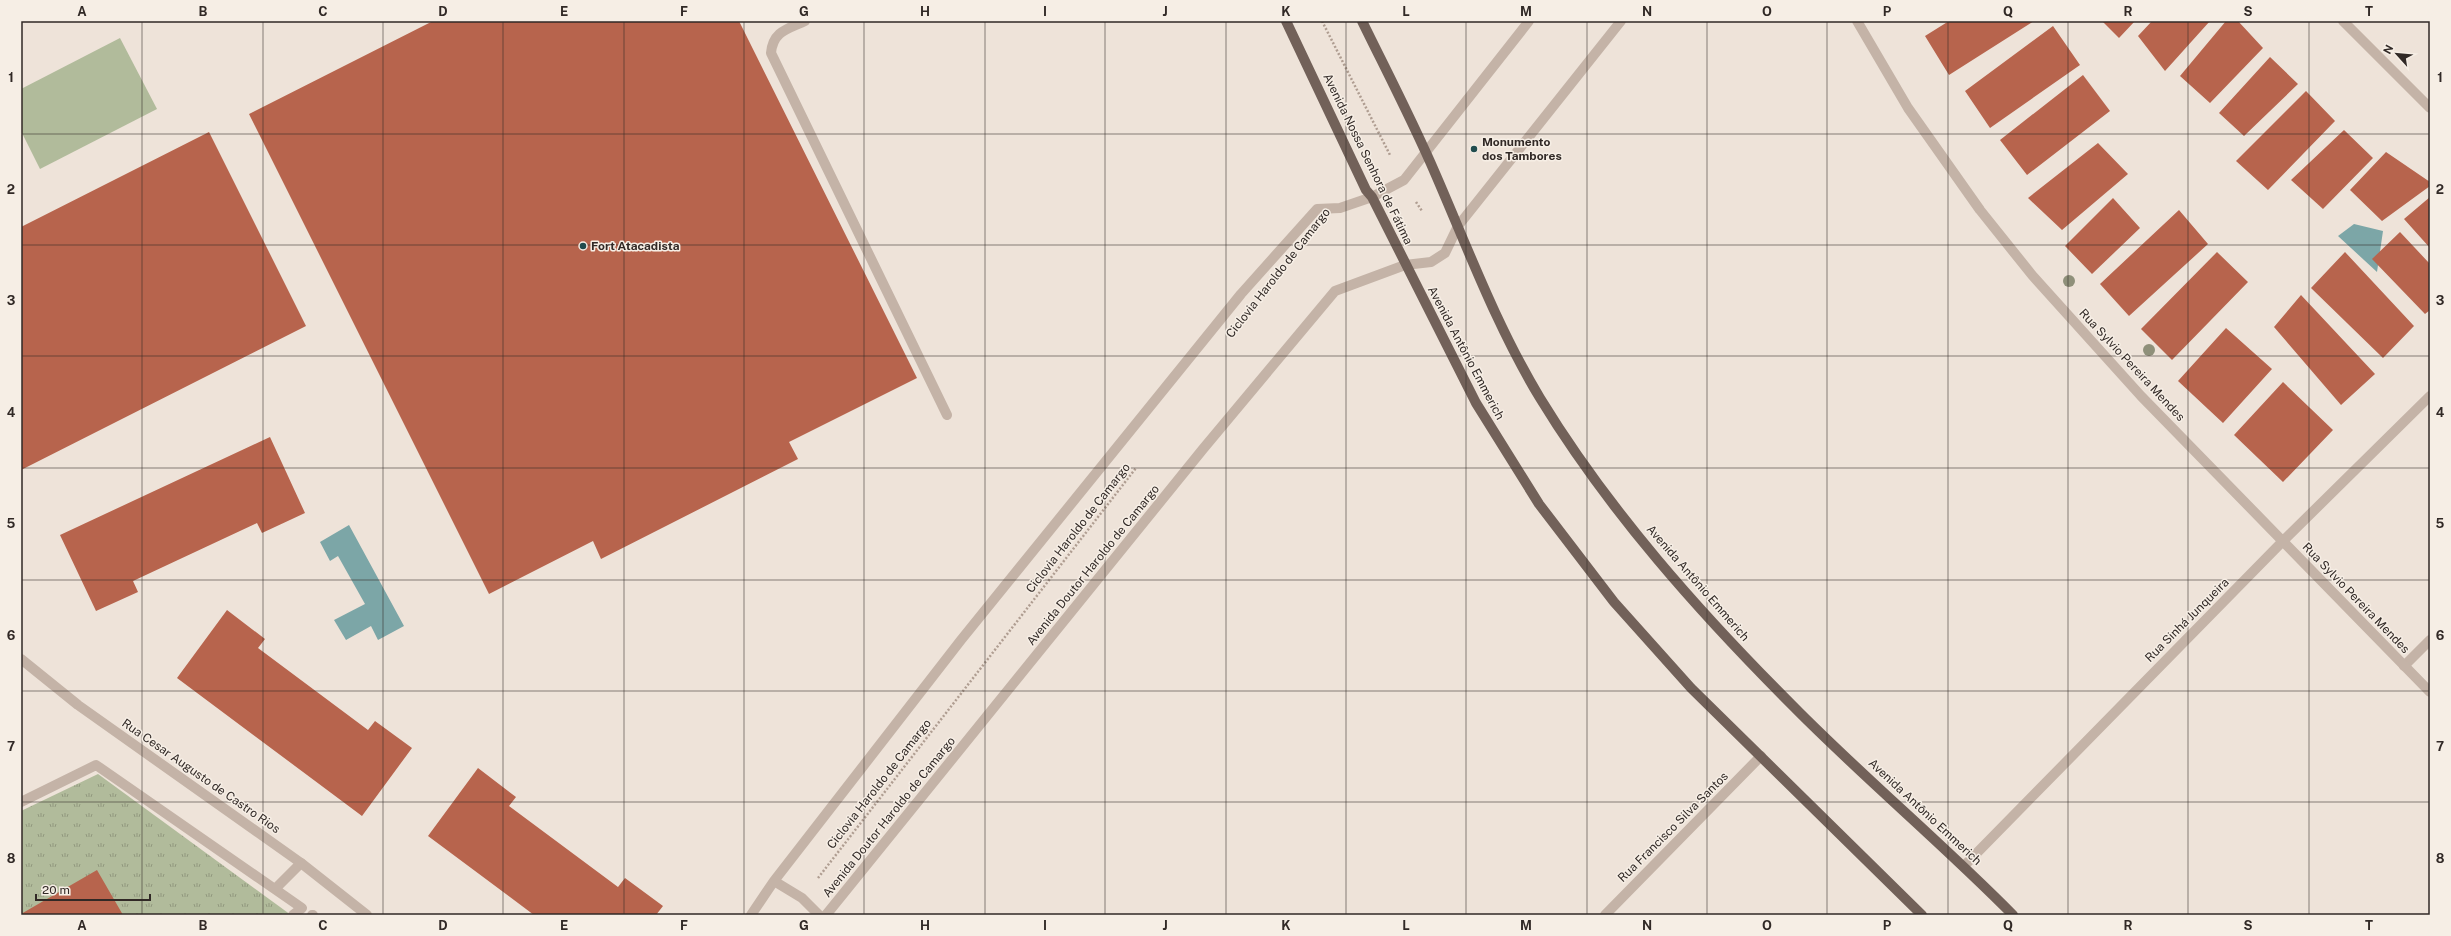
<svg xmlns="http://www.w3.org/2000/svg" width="2451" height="936" viewBox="0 0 2451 936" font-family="'Public Sans',sans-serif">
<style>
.grass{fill:url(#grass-tufts)}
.pitch{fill:#b1bb9b}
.water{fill:#7ca6a7}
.building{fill:#b7644d}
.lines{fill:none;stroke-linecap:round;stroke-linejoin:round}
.path{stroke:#af9d91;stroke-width:2.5;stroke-dasharray:2 2;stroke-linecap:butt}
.lane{stroke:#c4b3a7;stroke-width:10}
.street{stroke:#c4b3a7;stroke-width:10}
.primary{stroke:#726159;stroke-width:10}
.tree{fill:#8f907a}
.grid{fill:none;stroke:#312926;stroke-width:1;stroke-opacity:0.55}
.poi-dot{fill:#214c4e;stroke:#f6eee5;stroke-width:1.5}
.labels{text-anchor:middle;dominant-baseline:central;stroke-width:3;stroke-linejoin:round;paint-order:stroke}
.poi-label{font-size:12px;font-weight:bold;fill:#312926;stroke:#f6eee5;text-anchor:start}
.street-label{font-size:12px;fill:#312926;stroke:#f6eee5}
.neatline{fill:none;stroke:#312926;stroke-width:1.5}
.grid-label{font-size:13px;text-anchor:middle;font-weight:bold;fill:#312926}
</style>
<defs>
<pattern id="grass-tufts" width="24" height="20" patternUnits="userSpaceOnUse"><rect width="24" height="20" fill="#b1bb9b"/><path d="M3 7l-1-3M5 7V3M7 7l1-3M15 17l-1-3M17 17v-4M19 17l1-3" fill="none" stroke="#91987e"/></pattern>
</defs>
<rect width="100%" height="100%" fill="#eee3d9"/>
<path class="grass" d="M98 774 291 915H21V811Z"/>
<path class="pitch" d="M120 38 157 109 40 169 21 131V89Z"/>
<path class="water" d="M2354 224 2383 231 2377 272 2338 236Z
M349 525 404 626 378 640 371 626 346 640 334 620 365 604 338 556 330 561 320 542Z"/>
<path class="building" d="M433 21H739L917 378 789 442 798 459 601 559 593 541 489 594 249 114Z
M1949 21H2034L1949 75 1925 36Z
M2102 21H2135L2119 38Z
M2152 21H2210L2165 71 2138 36Z
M2226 21H2238L2263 48 2210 103 2180 76Z
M2053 26 2080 65 1990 128 1965 91Z
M2270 57 2298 84 2244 136 2219 113Z
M2083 75 2110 111 2027 175 2000 140Z
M2306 91 2335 121 2268 190 2236 161Z
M2344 130 2373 158 2323 209 2291 180Z
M209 132 306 326 21 470V227Z
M2098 143 2128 174 2062 230 2028 198Z
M2386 152 2430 182V186L2382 221 2350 190Z
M2430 197V248L2404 219Z
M2113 198 2140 228 2092 274 2065 246Z
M2179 210 2208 244 2129 316 2100 284Z
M2400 232 2430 264V310L2425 314 2372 259Z
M2217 252 2248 282 2172 360 2141 329Z
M2345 252 2414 326 2383 358 2311 288Z
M2301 295 2375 374 2341 405 2274 327Z
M2226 328 2272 369 2223 423 2178 381Z
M2283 382 2333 430 2283 482 2234 435Z
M270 437 305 513 262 533 257 523 133 581 138 592 96 611 60 535Z
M227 610 265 639 258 648 368 730 375 721 412 748 362 816 177 678Z
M478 768 516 797 509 806 618 887 625 878 663 906 656 915H534L428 836Z
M97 870 123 915H21V914Z"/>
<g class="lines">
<path class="path" d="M1322 21 1390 155
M1416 202 1422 211
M818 878 1136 468"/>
<path class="lane" d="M805 21C788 29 773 31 771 53L947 415
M2404 666 2430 640
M21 802 96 765 302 908 293 915
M275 889 301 863
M312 915H313"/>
<path class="street" d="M1857 21 1908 108 1980 210 2032 275 2141 396 2430 692
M2343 21 2430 108
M21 659 78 705 301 863 367 915
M1964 866 2283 541 2430 396
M774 881 802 898 819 915
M751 915 774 881 961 640 1241 294 1317 209 1340 208 1372 197 1404 180 1529 21
M826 915 1203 449 1335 291 1405 265 1431 262 1445 253 1458 226 1621 21
M1605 915 1761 756"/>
<path class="primary" d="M1286 21 1366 190 1372 197 1476 403 1539 504 1614 602 1691 688 1922 915
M1362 21C1387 72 1413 122 1435 173 1468 249 1497 327 1540 398 1609 511 1699 612 1793 706 1864 778 1942 843 2013 915"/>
</g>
<g class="tree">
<circle cx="2069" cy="281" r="6"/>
<circle cx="2149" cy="350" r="6"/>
</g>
<path class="grid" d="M142 21V915M263 21V915M383 21V915M503 21V915M624 21V915M744 21V915M864 21V915M985 21V915M1105 21V915M1226 21V915M1346 21V915M1466 21V915M1587 21V915M1707 21V915M1827 21V915M1948 21V915M2068 21V915M2188 21V915M2309 21V915M21 134H2430M21 245H2430M21 356H2430M21 468H2430M21 580H2430M21 691H2430M21 802H2430"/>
<g class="poi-dot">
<circle cx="1474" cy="149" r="4"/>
<circle cx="583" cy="246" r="4"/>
</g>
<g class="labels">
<g class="poi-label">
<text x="1482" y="142">Monumento<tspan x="1482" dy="14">dos Tambores</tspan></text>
<text x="591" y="246">Fort Atacadista</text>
</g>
<g class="street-label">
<text transform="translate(1368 159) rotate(64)">Avenida Nossa Senhora de Fátima</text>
<text transform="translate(1278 273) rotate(-52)">Ciclovia Haroldo de Camargo</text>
<text transform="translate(1466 353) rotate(62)">Avenida Antônio Emmerich</text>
<text transform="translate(2132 365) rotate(47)">Rua Sylvio Pereira Mendes</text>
<text transform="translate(1078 528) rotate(-52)">Ciclovia Haroldo de Camargo</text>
<text transform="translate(1093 565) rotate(-51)">Avenida Doutor Haroldo de Camargo</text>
<text transform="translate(1698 583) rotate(49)">Avenida Antônio Emmerich</text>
<text transform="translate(2356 598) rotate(46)">Rua Sylvio Pereira Mendes</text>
<text transform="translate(2187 620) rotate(-45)">Rua Sinhá Junqueira</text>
<text transform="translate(201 776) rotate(35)">Rua Cesar Augusto de Castro Rios</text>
<text transform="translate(879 784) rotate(-52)">Ciclovia Haroldo de Camargo</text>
<text transform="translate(1925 812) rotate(43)">Avenida Antônio Emmerich</text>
<text transform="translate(889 817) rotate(-51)">Avenida Doutor Haroldo de Camargo</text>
<text transform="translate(1673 827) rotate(-45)">Rua Francisco Silva Santos</text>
</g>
</g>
<rect width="2451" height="936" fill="none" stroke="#f6eee5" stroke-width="44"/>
<g transform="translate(2397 54) rotate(297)" stroke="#f6eee5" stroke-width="3" paint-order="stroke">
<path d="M0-3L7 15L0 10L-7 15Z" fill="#312926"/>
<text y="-6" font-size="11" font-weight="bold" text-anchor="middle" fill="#312926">N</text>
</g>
<path d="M36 894v6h114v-6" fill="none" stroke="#312926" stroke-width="2"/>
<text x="42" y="894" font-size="12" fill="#312926" stroke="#f6eee5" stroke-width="3" paint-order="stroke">20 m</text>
<rect x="22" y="22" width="2407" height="892" class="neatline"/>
<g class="grid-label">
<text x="82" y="16">A</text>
<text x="203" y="16">B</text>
<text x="323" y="16">C</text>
<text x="443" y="16">D</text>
<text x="564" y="16">E</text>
<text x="684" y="16">F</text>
<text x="804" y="16">G</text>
<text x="925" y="16">H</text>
<text x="1045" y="16">I</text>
<text x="1165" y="16">J</text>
<text x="1286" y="16">K</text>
<text x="1406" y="16">L</text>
<text x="1526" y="16">M</text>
<text x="1647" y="16">N</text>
<text x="1767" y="16">O</text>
<text x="1887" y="16">P</text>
<text x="2008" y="16">Q</text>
<text x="2128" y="16">R</text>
<text x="2248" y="16">S</text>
<text x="2369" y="16">T</text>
<text x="11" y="82">1</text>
<text x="2440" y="82">1</text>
<text x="11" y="194">2</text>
<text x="2440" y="194">2</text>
<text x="11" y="305">3</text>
<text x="2440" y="305">3</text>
<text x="11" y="417">4</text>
<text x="2440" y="417">4</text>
<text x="11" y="528">5</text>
<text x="2440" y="528">5</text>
<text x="11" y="640">6</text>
<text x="2440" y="640">6</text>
<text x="11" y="751">7</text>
<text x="2440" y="751">7</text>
<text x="11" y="863">8</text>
<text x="2440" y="863">8</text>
<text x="82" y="930">A</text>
<text x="203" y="930">B</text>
<text x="323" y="930">C</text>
<text x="443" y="930">D</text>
<text x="564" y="930">E</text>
<text x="684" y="930">F</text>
<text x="804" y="930">G</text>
<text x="925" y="930">H</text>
<text x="1045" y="930">I</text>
<text x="1165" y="930">J</text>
<text x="1286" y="930">K</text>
<text x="1406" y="930">L</text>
<text x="1526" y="930">M</text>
<text x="1647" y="930">N</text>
<text x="1767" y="930">O</text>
<text x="1887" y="930">P</text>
<text x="2008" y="930">Q</text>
<text x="2128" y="930">R</text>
<text x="2248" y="930">S</text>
<text x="2369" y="930">T</text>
</g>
</svg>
